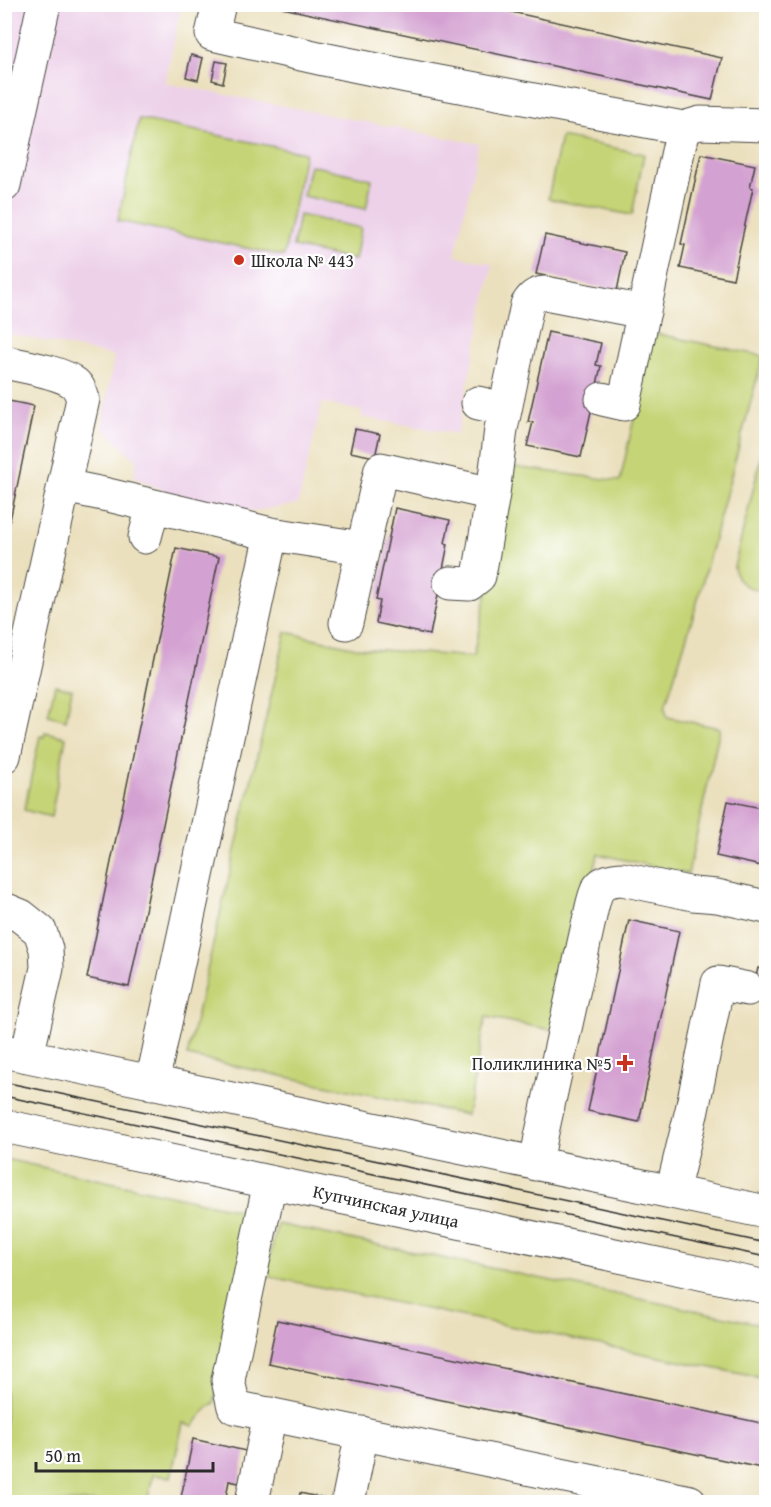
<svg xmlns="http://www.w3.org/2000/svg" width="771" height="1507" viewBox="0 0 771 1507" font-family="'Gentium Book Plus',serif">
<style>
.built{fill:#edd1e9}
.green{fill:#c5d476;stroke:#788050;stroke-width:1.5}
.building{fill:#d4a2d2}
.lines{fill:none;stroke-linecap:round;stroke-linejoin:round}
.minor-casing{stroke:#484641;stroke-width:35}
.minor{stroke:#fff;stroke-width:33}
.tram{stroke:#2b2b2b;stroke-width:1.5}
.poi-dot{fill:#c8321e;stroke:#fff;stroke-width:2}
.labels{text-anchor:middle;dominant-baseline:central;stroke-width:4.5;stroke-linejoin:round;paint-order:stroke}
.poi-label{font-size:18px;fill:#2b2b2b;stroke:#fff;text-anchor:start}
.street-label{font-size:18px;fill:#2b2b2b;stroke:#fff}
</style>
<rect width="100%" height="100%" fill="#fff"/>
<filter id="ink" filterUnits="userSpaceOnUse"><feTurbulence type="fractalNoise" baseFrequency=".0167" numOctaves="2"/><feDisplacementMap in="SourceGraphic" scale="12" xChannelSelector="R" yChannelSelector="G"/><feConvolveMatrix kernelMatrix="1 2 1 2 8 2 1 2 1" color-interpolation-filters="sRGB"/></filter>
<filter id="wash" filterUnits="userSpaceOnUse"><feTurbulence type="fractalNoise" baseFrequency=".008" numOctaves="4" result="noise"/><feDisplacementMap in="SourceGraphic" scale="24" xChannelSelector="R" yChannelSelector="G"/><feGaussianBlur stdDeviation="1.35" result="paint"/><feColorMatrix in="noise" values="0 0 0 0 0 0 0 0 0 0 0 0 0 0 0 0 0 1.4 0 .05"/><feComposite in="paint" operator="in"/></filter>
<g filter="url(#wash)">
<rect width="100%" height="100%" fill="#ebe0bd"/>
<path class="built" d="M167 4 181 7 165 83 479 144 455 256 493 264 457 434 362 417V411L322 403 298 504 253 511 170 494 134 477 137 461 102 427 114 356 5 333V5Z"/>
<path class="green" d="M139 119 305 153 284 256 118 221Z
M561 137 644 154 632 215 548 199Z
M310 165 372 179 366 209 303 196Z
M299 215 361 228 355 260 293 247Z
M653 333 763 356 695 610 665 707 667 717 720 728 688 874 598 854 557 1031 486 1017 467 1115 187 1056 286 632 356 648 473 657 514 467 620 481Z
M766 438V592C750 588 737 587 734 567Z
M55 685 72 689 66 720 48 715Z
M45 732 66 737 51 817 24 810 40 736 44 737Z
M5 1159 252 1213 214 1404 207 1408 193 1426 183 1423 171 1477 153 1475 147 1502H5Z
M277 1224 766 1325V1379L266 1276Z"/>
<g id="blocks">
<path class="building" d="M283 4H475L722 58 712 100 282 8Z
M191 55 203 58 198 80 186 77Z
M216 61 227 63 223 83 212 80Z
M701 154 755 165 750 187 753 188 733 279 680 268 685 245 681 244Z
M545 235 625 252 617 291 536 274Z
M548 332 601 343 596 365 601 366 581 457 527 446 533 422H528Z
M4 400 34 406 6 539H4Z
M355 429 380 434 375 457 350 452Z
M395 508 450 520 445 543 448 544 430 635 376 623 380 601 376 600Z
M176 548 219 557 129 987 87 978Z
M728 801 766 809V867L716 856Z
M629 920 679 931 639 1122 588 1111Z
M758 968 766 970V996L752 993Z
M277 1320 766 1424V1469L268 1363Z
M193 1439 246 1451 239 1483 229 1481 225 1502H180Z
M300 1493 327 1499 326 1502H298Z"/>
</g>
</g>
<g filter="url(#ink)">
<use href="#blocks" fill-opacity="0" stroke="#484641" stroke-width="1.5"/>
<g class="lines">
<g class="minor-casing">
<path id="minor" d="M219 4 212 34 323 59 407 76 683 128 700 123 766 125
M4 185 44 4
M4 362C22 366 61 372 74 383 79 387 81 393 83 399L4 756
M602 399 624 404 683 128
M478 403 505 409
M64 486 108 495 271 534 362 548
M145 537 153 506
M450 583 469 584 479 576 493 494 501 429 527 305C532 297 535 294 545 293L644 312
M346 623 381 469 493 494
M4 909 21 916 40 931 46 949 47 968 27 1056
M4 1051 766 1212
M152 1083 271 534
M4 1126 766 1287
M536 1164 541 1137 592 907C597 887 599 880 622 879L693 894 717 896 766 907
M270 1182 228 1380 234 1407 690 1502
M672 1192 692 1110 718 983 748 989
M252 1502 270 1414
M348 1502 362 1433"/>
</g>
<use href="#minor" class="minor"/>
<path class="tram" d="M4 1082 766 1243
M4 1096 766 1257"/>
</g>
</g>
<g class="poi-dot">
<circle cx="239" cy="260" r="6"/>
<path d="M622 1054h6v6h6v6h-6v6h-6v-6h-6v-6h6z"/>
</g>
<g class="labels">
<g class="poi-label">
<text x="251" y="260">Школа № 443</text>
<text x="612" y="1063" text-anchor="end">Поликлиника №5</text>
</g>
<g class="street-label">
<text transform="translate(386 1206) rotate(12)">Купчинская улица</text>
</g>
</g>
<rect width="771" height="1507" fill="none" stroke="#fff" stroke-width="24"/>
<path d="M36 1462v9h177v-9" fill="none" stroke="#2b2b2b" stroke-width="3"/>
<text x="45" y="1462" font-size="18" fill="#2b2b2b" stroke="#ffffff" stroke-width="4.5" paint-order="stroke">50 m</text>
</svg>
